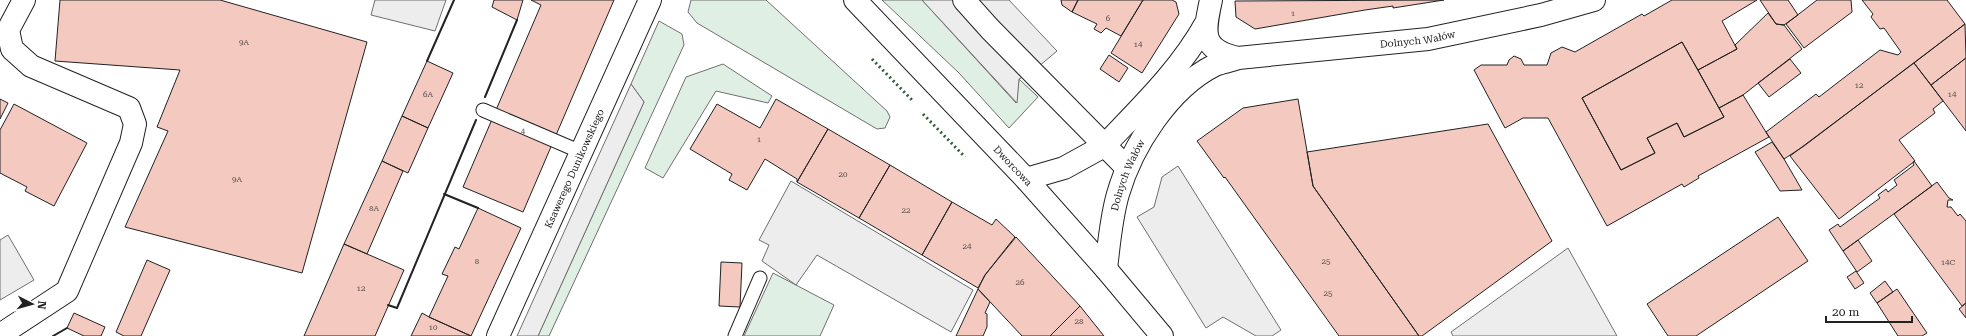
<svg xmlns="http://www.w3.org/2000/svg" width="1966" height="336" viewBox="0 0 1966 336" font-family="'Roboto Serif',serif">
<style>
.green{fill:#e0efe3;stroke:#6f6f6f}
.parking{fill:#ededed;stroke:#6f6f6f}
.building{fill:#f3c9c0;stroke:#222}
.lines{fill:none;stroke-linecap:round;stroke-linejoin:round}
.service-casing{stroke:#222;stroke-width:15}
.minor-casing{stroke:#222;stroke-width:24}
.tertiary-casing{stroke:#222;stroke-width:24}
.secondary-casing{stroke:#222;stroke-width:24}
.service{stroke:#fff;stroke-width:13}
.minor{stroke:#fff;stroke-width:22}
.tertiary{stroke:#fff;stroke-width:22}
.secondary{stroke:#fff;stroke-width:22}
.hedge{stroke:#2f5e38;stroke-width:3;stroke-dasharray:2 3;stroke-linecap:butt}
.wall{stroke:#222;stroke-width:2}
.labels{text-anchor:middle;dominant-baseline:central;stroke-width:3;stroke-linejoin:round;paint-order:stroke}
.number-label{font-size:8px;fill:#564c4a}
.street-label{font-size:10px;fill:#222;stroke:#fff}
</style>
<rect width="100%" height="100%" fill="#fff"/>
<path class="green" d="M691 0H766L887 111 890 117 885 128 877 129 697 23 688 12Z
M882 0H922L1016 103 1019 79 1038 97 1009 128 959 73Z
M659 21 682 34 684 45 549 336H538L644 102 631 84Z
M723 64 772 96 768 103 716 91 663 178 645 168 686 77Z
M773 273 834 305 820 336H744Z"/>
<path class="parking" d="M375 0H446L435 31 371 15Z
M922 0H1009L1057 51 1032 72 1019 79 1017 103Z
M631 84 644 102 538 336H517Z
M1178 166 1281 330 1272 336H1256L1223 317 1206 328 1137 217 1154 207 1162 177Z
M791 181 973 290 951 332 817 255 796 285 762 261 769 245 759 240Z
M8 235 34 280 0 300V240Z
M1568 248 1617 336H1453L1451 332Z"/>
<path class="building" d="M60 0H220L367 42 302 273 125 227 168 131 157 127 180 70 55 61Z
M494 0H523L517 20 492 7Z
M531 0H614L523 212 463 187 541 5Z
M1061 0H1078L1072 12 1062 5Z
M1078 0H1143L1121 36 1106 28 1101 33 1094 29 1097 24 1072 12Z
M1143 0H1172L1176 2 1179 14 1142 73 1111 53Z
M1444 0 1393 8V6L1365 10 1255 29 1236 17 1235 1Z
M1672 0H1757L1722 21 1737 49 1698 70 1682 42 1582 98 1621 170 1655 153 1647 138 1677 123 1684 137 1724 117 1719 108 1743 95 1769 137 1698 176 1699 178 1684 187 1682 184 1607 226 1548 118H1523L1505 128 1474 70 1481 65H1507L1509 60 1514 56 1521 59 1524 65H1547L1551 53 1562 47 1575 52 1642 14 1644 16Z
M1760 0H1788L1798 15 1784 25 1776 24Z
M1817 0H1851L1852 12 1804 48 1786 24Z
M1862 0H1947L1965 24 1804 146 1784 159 1766 132 1816 94 1819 97 1880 50 1898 55 1901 52 1884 28 1880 29 1871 17 1873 14Z
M1768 13 1776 24 1784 25 1802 49 1743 95 1719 108 1698 70 1737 49 1735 45Z
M1965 24 1966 58 1931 85 1914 63Z
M1682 42 1724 117 1684 137 1677 123 1647 138 1655 153 1621 170 1582 98Z
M1109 55 1128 68 1119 82 1100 69Z
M1966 58V131L1931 85Z
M1790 59 1801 73 1769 97 1758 83Z
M427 61 453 73 428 128 402 116Z
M1914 63 1943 101 1933 109 1935 113 1899 140 1915 161 1839 219 1790 156Z
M0 99 8 103 0 119Z
M776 99 828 129 797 182V179L765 159 747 190 729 180 732 174 690 149 717 104 760 128Z
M1298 99 1313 186 1419 336H1339L1225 177 1224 178 1197 141 1243 108Z
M14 104 87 143 54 206 25 191 27 187 0 173V130Z
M402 116 428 128 408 173 382 161Z
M1488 124 1552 241 1422 336H1419L1313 186 1307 152Z
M828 129 890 165 859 218 797 182Z
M1772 142 1784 159 1802 190 1780 191 1755 152Z
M382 161 403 171 367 254 344 244Z
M1914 161 1932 186 1843 251 1829 230 1838 224 1840 227 1880 198 1878 195 1886 189 1888 192 1897 185 1894 180 1914 165 1913 163Z
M890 165 952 202 922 255 859 218Z
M1937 182 1949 198 1953 200H1948L1947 207H1951L1958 216 1960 214 1966 221V303L1962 306 1894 214Z
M952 202 992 225 996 219 1015 237 985 275 978 288 922 255Z
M478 208 521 228 471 336 429 317 448 276 442 274 455 247 459 249Z
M1778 217 1808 261 1696 336H1668L1647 304Z
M1016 237 1080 306 1050 336H1022L978 289 985 275Z
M1858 240 1872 261 1857 272 1843 251Z
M344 244 404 270 375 336H304Z
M147 260 170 270 141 336H124L116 332Z
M721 262 742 263 740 307 719 306Z
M1856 271 1864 283 1855 289 1847 277Z
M1885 281 1893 292 1877 303 1870 293Z
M978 289 990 302 985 313 987 314V327L983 336H956Z
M1897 289 1927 333 1922 336H1898L1877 303Z
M1966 303V318L1959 309Z
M1080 306 1104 336H1050Z
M74 313 105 327 101 336H84L67 328Z
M422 313 429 317 471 336H411Z"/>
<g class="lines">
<g class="service-casing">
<path id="service" d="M483 110 581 152
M735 336 760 278"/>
</g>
<g class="minor-casing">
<path id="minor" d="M1211 0C1204 32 1200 50 1238 58
M1104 146C1141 107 1180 70 1206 23
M0 335 67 291 131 143 135 124 129 108 31 66 12 49 8 30 24 0"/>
</g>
<g class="tertiary-casing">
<g id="tertiary">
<path d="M964 0 990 29 1127 168"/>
<path d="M1026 179 1064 168 1104 146"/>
<path id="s1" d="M1106 269C1109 244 1111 218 1118 194 1132 146 1169 88 1215 65 1222 62 1231 61 1238 58L1428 39 1541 15 1594 0"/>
<path id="s2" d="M498 336 650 0"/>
</g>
</g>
<g class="secondary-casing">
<g id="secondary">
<path id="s3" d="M855 0 1026 179 1106 269 1162 336"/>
</g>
</g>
<use href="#service" class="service"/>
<use href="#minor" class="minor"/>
<use href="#tertiary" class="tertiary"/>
<use href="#secondary" class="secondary"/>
<path class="hedge" d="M872 59 912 100
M923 114 965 157"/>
<path class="wall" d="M427 61 454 0
M485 97 517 20
M444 194 478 208
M388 305 397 308 476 120
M53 336 67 328"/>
</g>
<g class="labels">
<g class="number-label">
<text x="1293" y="13">1</text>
<text x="1108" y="18">6</text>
<text x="244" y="42">9A</text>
<text x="1138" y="44">14</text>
<text x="1859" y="85">12</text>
<text x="428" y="94">6A</text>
<text x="1952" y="94">14</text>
<text x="523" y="131">4</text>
<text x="759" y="139">1</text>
<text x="843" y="174">20</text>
<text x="237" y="179">9A</text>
<text x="374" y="208">8A</text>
<text x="906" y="210">22</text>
<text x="967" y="246">24</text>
<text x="477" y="261">8</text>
<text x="1326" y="261">25</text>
<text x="1948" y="262">14C</text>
<text x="1020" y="282">26</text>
<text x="361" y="288">12</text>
<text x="1328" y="293">25</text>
<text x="1079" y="321">28</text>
<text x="433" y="327">10</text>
</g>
<g class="street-label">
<text stroke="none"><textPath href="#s1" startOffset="446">Dolnych Wałów</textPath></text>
<text stroke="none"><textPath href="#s3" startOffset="229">Dworcowa</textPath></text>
<text stroke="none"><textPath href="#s2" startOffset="184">Ksawerego Dunikowskiego</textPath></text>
<text stroke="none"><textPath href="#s1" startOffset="97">Dolnych Wałów</textPath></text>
</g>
</g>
<g transform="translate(32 304) rotate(96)" stroke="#ffffff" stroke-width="3" paint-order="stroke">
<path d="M0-3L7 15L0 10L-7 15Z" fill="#222222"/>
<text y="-6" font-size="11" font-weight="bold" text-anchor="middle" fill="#222222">N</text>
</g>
<path d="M1826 316v6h86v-6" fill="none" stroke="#222222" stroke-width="2"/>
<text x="1832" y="316" font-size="12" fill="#222222" stroke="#ffffff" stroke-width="3" paint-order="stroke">20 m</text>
</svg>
